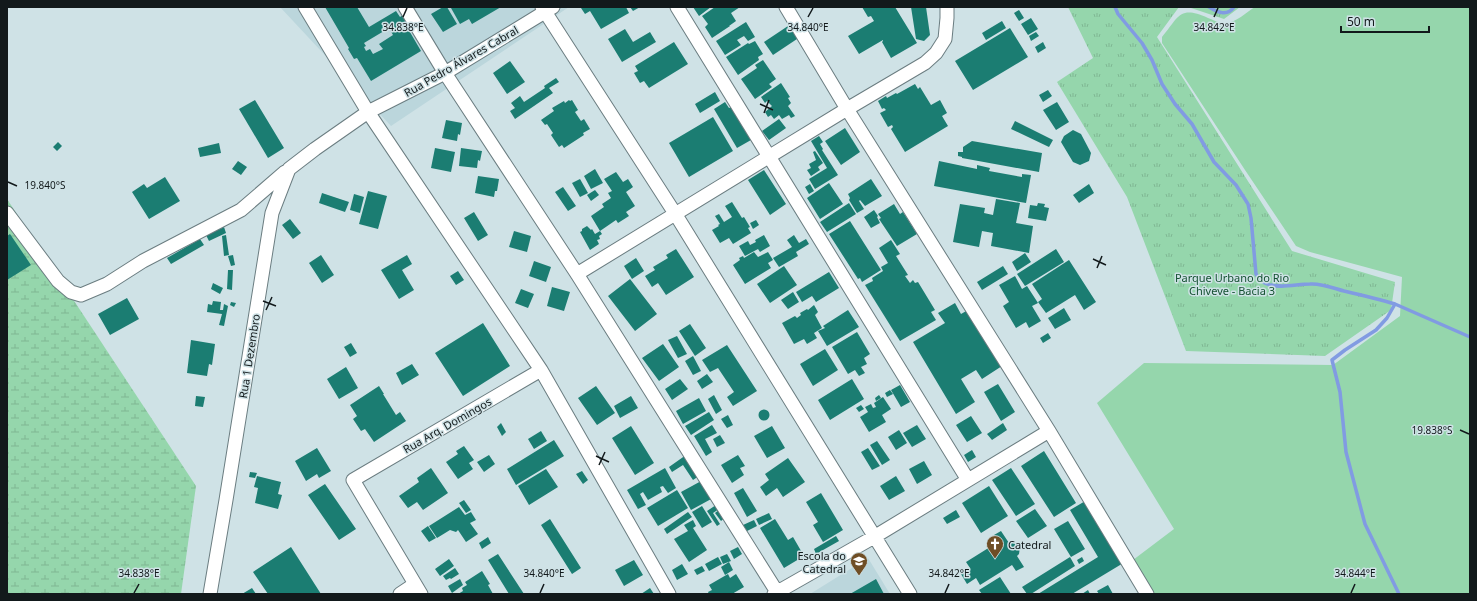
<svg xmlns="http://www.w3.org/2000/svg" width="1477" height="601" viewBox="0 0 1477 601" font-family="'Noto Sans',sans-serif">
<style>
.built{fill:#bbd6dc}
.grass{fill:#95d6ac}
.wetland{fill:url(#wetland-marsh)}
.park{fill:url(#park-tufts)}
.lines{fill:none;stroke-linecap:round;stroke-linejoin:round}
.stream{stroke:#819be2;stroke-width:3.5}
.building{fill:#1b7d72;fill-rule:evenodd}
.minor-casing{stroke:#6b7d81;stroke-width:15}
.minor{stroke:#fff;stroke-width:13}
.ticks{fill:none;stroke:#12191b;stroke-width:1.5}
.labels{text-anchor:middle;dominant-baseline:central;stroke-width:3;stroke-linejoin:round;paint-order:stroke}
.street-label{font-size:11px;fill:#12191b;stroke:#cfe2e6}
.park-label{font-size:11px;fill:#145131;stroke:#cfe2e6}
.poi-label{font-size:11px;fill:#12191b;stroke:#cfe2e6;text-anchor:start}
.ticks-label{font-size:10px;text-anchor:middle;fill:#12191b;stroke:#cfe2e6;stroke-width:3;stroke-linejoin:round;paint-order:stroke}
</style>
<defs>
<pattern id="wetland-marsh" width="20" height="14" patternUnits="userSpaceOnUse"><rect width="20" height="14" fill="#95d6ac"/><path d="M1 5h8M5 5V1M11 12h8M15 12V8" fill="none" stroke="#7fb793"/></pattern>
<pattern id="park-tufts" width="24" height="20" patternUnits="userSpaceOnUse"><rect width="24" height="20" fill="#95d6ac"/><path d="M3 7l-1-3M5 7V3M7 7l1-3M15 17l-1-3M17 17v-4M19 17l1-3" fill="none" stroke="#7fb793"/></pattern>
</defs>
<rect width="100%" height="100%" fill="#cfe2e6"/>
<path class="built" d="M280 7H569L391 126Z
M868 558 890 594H810Z"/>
<path class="grass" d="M1255 7H1470V594H1153L1133 560 1174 529 1097 403 1144 363 1333 365 1400 316 1402 277 1310 252 1296 246 1245 170 1162 43V37C1179 17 1179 5 1208 18 1214 20 1220 24 1226 23 1235 23 1247 12 1255 7Z"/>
<path class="wetland" d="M7 199 196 486 181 594H7Z"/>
<path class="park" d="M1068 7H1179L1157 37 1292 251 1395 282 1391 310 1325 356 1186 351 1127 197 1057 82 1093 58Z
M1188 7H1240L1224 19Z"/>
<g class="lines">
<path class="stream" d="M1115 7 1118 14 1142 43 1152 60 1162 84 1175 104 1192 124 1214 162 1236 185 1248 204 1251 218 1256 274C1259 279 1262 282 1267 284 1280 289 1297 284 1310 284 1321 283 1333 288 1344 291 1361 295 1378 299 1395 304L1470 337
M1209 7C1217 12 1227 17 1234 7
M1395 304 1387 318 1376 330 1345 350 1332 360 1340 392 1346 452 1365 524 1399 594"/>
</g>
<path class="building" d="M325 7H357L369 27 396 11 400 17 403 15 409 26 407 27 421 51 371 81 357 58 354 59 348 49 349 48ZM389 28 393 35 379 44 383 49 373 54 370 49 366 51 364 47 366 46 364 43Z
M443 7H447L457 24 443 32 431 14Z
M453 7H501L472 24 469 19 460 24 451 8Z
M583 7H626L629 13 601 29 590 11 585 14 581 8Z
M630 7H640L633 11Z
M693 7H711L699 16Z
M715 7H740L731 13 736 21 729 26H730L712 38 705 27 708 24 702 16Z
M862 7H895L917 43 891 58 882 42 883 41V40L859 54 848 36 874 21 871 16 868 17Z
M911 7H926L930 35 924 41 916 39Z
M1019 10 1024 18 1019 21 1014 13Z
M1031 18 1038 29 1028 35 1021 24Z
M1002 21 1006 28 986 40 982 33Z
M746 22 755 37 748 41 744 36 737 40 741 45 725 55 716 41Z
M791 24 800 37 773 55 764 42Z
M1010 28 1028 57 973 90 955 61Z
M625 29 633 42 650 32 656 42 622 62 608 39Z
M1036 32 1039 36 1031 41 1029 36Z
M755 41 763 54 758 57 759 60 738 75 726 57 748 43 749 44Z
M674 42 688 64 649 88 644 81 640 83 634 73 638 71 635 66Z
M1043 42 1046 48 1038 53 1035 47Z
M763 60 776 79 769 84 772 87 755 99 741 79 757 68 755 65Z
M510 61 525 82 507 94 493 73Z
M556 78 559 82 549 88 553 93 515 119 510 111 515 108 511 103 520 96 524 102 545 88 544 86Z
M781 83 790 97 788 98 791 103 788 106 795 116 791 118 789 115 782 119 779 115 774 119 771 115 768 117 765 112 772 106 767 101 765 103 761 97Z
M915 84 918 89 920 87 931 105 940 100 947 113 942 116 948 126 905 152 891 129 893 127 892 125 888 127 880 113 886 110 884 108 882 109 878 101 886 96 887 98 896 93 897 94Z
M1048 90 1052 96 1043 102 1039 95Z
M715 92 720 101 700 113 695 104Z
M255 100 284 148 268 158 239 109Z
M569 100 570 101 572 100 578 110 575 112 581 121 584 119 590 129 583 133 584 135 564 148 562 145 559 147 551 135 553 133 547 124 545 125 541 120 554 111 552 108 564 101 565 103Z
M725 102 729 108 732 107 751 140 737 148 714 109Z
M1057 102 1069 122 1056 130 1043 110Z
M713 117 733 151 689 177 669 143Z
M779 119 786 128 769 140 762 131Z
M446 120 462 123 460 135 458 134 457 141 442 138Z
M1015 121 1053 140 1049 147 1011 129Z
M845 128 860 152 841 165 825 141Z
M1073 130 1081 134 1091 153 1089 161 1080 165 1073 162 1061 142 1064 136Z
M819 136 823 142 820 144 823 149 822 150 838 175 815 189 809 179 827 168 811 141Z
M972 141 1042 153 1039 172 962 158V157L958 156V152H963V147Z
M58 142 62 146 57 151 53 147Z
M219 143 221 153 200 157 198 148Z
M435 148 455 152 451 172 431 168Z
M461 148 482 151 480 161 478 160 477 168 459 166Z
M815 151 823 163 818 167 820 170 811 176 807 170 811 168 809 164 816 160 813 152Z
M238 161 247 167 241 175 232 169Z
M939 161 977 169V165L990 168 989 171 1022 177V174L1031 175 1026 203 934 186Z
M595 169 603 183 591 189 584 176Z
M764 170 786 204 770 215 748 180Z
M616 172 623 182 628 179 633 187 626 192 635 206 626 212 629 216 618 223 616 220 600 231 591 216 604 207 602 204 611 198 608 193 612 191 604 179Z
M478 176 499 179 497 191H495L494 197 475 193Z
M165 177 180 201 149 219 132 192 144 184 147 188Z
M580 179 588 193 580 197 572 183Z
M871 179 882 196 865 206 860 200 859 201 864 209 857 213 849 200 850 198 848 194Z
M829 183 843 204 820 219 807 198Z
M810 184 814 191 809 194 805 187Z
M1089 184 1094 193 1079 203 1073 195Z
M563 187 576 206 568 211 555 192Z
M595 190 599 195 591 201 587 195Z
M368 191 387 196 378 229 359 224Z
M322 193 349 202 345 212 319 203Z
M354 194 364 197 360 213 350 210Z
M996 199 1020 203 1016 223 1033 226 1029 253 991 246 993 233 982 231 979 247 953 242 960 204 985 208 984 213 993 215Z
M732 202 742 218 744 217 750 227 748 228 751 233 733 244 729 238 720 243 712 230 719 226 718 225 720 224 715 216 719 214 724 222 732 217 725 206Z
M849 203 856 214 827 232 820 222Z
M1038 203 1045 204 1044 207 1049 208 1046 221 1028 218 1030 205 1037 206Z
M894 204 900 214 903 212 917 234 897 246 879 219 881 218 878 214Z
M874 210 878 216 877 217 880 223 871 228 864 217Z
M474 212 488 235 478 241 464 218Z
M290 219 301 233 293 239 282 225Z
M756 220 759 225 753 229 750 223Z
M850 221 881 270 862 282 860 278 858 279 829 234Z
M587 226 591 230 592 229 595 234 600 231 602 234 599 236 600 239 597 240 599 244 590 250 580 232 582 231V229Z
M224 227 226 233 209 241 206 235Z
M514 231 531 236 527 252 509 247Z
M10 234 31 265 7 280V236Z
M226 235 229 255 224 256 222 236Z
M764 235 770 246 760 252 758 249 745 256 739 246 748 241 750 245 756 242 755 240Z
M794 235 799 243 806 239 809 244 796 252 798 256 779 267 773 258 792 247 787 240Z
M200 239 204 245 171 264 167 258Z
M891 240 900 254 896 256 908 275 905 276 910 283 913 280 915 283 918 282 935 310 931 312 936 320 900 341 865 285 873 281 872 278 883 271 881 267 888 263 879 248Z
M676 249 694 277 666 295 658 283 652 287 645 276 655 270 653 267 668 258 666 255Z
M1056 249 1064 262 1025 286 1017 274Z
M754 252 758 257 768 252 773 260 768 263 771 268 745 284 733 265 740 260 739 258 743 256 744 258Z
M1025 253 1031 262 1017 271 1012 262Z
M233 255 235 265 231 266 228 256Z
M321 255 334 275 322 283 309 263Z
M407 255 412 264 402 270 414 290 399 299 381 270Z
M636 258 644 271 632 279 624 266Z
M1069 260 1096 302 1084 310 1075 295 1046 313 1038 302 1042 299 1032 284Z
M534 261 551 267 546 282 529 276Z
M784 266 797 285 770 303 757 284Z
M1003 266 1008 274 982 290 977 282Z
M228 270H233L232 290 227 289Z
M458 271 464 280 456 285 450 276Z
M829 272 839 288 816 302 812 296 802 302 796 292Z
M1015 276 1022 289 1027 286 1038 303 1032 306 1041 321 1029 328 1026 322 1016 328 1003 306 1009 302 999 285Z
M630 279 657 314 635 331 608 296Z
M213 283 223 288 220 294 211 289Z
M552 287 570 292 564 311 547 306Z
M521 289 534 294 528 308 515 303Z
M793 292 799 302 788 309 781 300Z
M127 298 139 319 110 335 98 314Z
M213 301 221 302 220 310H223L224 304 228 306 224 326 219 325 222 314 207 312 208 304 212 305Z
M231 302 236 303 234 307 230 305Z
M955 303 961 314 968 310 1002 366 982 379 976 370 961 379 975 402 956 414 913 342 945 323 938 313Z
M814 305 818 312 815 315 822 328 814 333 817 338 807 344 804 339 794 344 782 323 795 316 797 318 801 315 800 313 807 309 808 310Z
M1064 308 1071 320 1055 329 1048 318Z
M848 310 859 327 827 346 818 331 825 328 823 326Z
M483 323 510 366 463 396 435 353Z
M690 324 706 348 695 356 679 331Z
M857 332 870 354 864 358 867 364 861 367 865 373 859 376 855 370 848 374 832 347Z
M1048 333 1051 338 1043 343 1040 338Z
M677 336 687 354 678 358 668 340Z
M191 340 215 344 212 365 209 364 207 376 187 373Z
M351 343 357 353 350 357 344 347Z
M663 344 679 367 659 381 642 358Z
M727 345 757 391 733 406 727 397 734 392 718 368 710 372 702 360Z
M825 349 838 370 813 386 800 364Z
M693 356 701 371 693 375 685 361Z
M412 364 419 375 402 385 396 373Z
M346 367 358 388 339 399 327 379Z
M707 374 713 382 702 389 697 381Z
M680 379 688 389 672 400 665 389Z
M852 379 864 399 830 420 818 400Z
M998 384 1015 412 1001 421 984 392Z
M900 385 910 402 901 407 891 390Z
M379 386 384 394H383L396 415 400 412 406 421 374 442 365 429 361 431 353 419 357 416 350 405Z
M596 386 615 413 597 425 578 398Z
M890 390 893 394 887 397 885 393Z
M714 395 722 410 716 414 708 399Z
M879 395 881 398 876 401 875 398Z
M196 396 205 397 203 407 195 406Z
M631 396 638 408 620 418 614 406Z
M883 397 891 409 882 415 886 422 869 432 860 417 868 412 865 407 871 404 873 408 876 407 874 403Z
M699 398 706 411 683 424 676 411Z
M861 405 864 409 859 412 856 408Z
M758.5 415a5.5 5.5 0 1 1 11 0a5.5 5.5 0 1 1-11 0Z
M709 412 714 420 691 435 685 426Z
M728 415 733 425 727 428 721 419Z
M971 416 982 433 967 442 956 425Z
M501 423 506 432 502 436 497 427Z
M1003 423 1007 430 992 440 987 434Z
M712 425 717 433 705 439 712 452 706 456 694 436Z
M917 425 926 439 912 447 903 433Z
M631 426 654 463 635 475 612 438Z
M772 426 785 448 767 458 754 436Z
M899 430 907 443 896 450 888 437Z
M541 431 547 441 534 449 528 439Z
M720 435 725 443 717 447 713 439Z
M554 440 564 456 516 485 507 469Z
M877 441 890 460 882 465 870 445Z
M464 446 474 460 469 463 473 469 458 479 446 462 458 454 456 451Z
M317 448 331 471 319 478 317 474 306 481 295 461Z
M868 448 880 466 872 470 861 452Z
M972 450 976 457 968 462 964 455Z
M1044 451 1076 503 1054 517 1021 466Z
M489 455 495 464 484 472 477 462Z
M686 455 699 476 693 480 683 465 672 472 669 467Z
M738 455 745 466 740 468 744 475 732 483 721 465Z
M788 458 805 482 783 497 777 488 766 496 760 487 769 480 765 474Z
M924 461 932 475 917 484 909 469Z
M431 468 448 493 423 510 417 502 408 508 399 496 419 482 417 478Z
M665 468 676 488 668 493 663 486 660 487 662 492 648 500 643 492 640 494 646 505 638 509 627 490Z
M1011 468 1035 504 1016 516 992 480Z
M546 469 558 487 529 505 518 486Z
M582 471 588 480 583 484 576 474Z
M250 472 257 473 255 478 249 477Z
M257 476 281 482 278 494 282 495 278 509 255 503 258 488 254 487Z
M896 476 905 491 889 500 880 486Z
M703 480 713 498 691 510 681 492Z
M325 484 356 529 339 540 308 495Z
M989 486 1008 516 981 533 962 503Z
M743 488 757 511 747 517 734 493Z
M677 490 688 508 658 526 647 508Z
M821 493 843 530 823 542 813 525 818 522 806 502Z
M464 500 471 510 466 513 459 503Z
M1087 500 1125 562 1072 594H1038L1098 557 1070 510Z
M716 505 719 509 713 513 720 524 717 526 707 511Z
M702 506 712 522 702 528 692 512Z
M459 507 465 515 471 512 476 520 470 523 478 534 466 542 458 530 456 532 450 530 437 538 429 526Z
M720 509 726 517 721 521 715 513Z
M1035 509 1047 526 1028 538 1016 521Z
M956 510 960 517 947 524 943 518Z
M688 512 692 517 667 534 664 529Z
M769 513 772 519 759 525 756 519Z
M550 519 581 568 572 574 541 525Z
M775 519 788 540 793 537 804 556 784 568 760 528Z
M693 520 696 526 693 528 707 550 689 562 674 539 688 531 684 525Z
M754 520 757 526 747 531 743 525Z
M1068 521 1085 549 1071 557 1054 529Z
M428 526 436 538 429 542 421 531Z
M1001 531 1009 543 1015 542 1020 547 1019 554 1017 556 1024 567 1016 571 1012 565 980 585 976 578 967 584 961 574 970 568 966 562 998 542 994 535Z
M836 536 839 541 816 554 814 549Z
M488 537 491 543 482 549 479 543Z
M291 547 321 594H268L253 572Z
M738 547 742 554 734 559 730 551Z
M498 554 524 594H509L488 560Z
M727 554 731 561 723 564 720 557Z
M718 557 722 564 709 571 705 564Z
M1070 557 1075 566 1031 594H1027L1022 587Z
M1082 557 1084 561 1079 564 1077 560Z
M449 559 454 566 440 576 435 569Z
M634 560 643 575 624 586 615 570Z
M729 562 733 570 725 575 721 567Z
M682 564 688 574 677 580 672 570Z
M702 566 705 571 697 575 694 570Z
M455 568 459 574 451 579 450 578 446 580 443 576Z
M482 571 490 584 488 585 493 594H458L463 591 462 588 467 585 465 582Z
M728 574 730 578 736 574 744 587 732 594H709L708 592 712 590 709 585Z
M1000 577 1011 594H982L979 590Z
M460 579 463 585 452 593 448 586Z
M876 579 884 594H850Z
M1108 585 1113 594H1099L1097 591Z
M252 588 256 594H242Z
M650 588 654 594H641Z
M1088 590 1090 594H1082Z"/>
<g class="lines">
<g class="minor-casing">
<path id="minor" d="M305 7 368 112 541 370 669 594
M405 7 445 73 577 274 777 592
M542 7 676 215 910 594
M677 7 968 480
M786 7 847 109 1049 431 1147 594
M7 213 58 281 71 292 81 295 107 284 143 261 241 210 285 172
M577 274 847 109 925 63 936 53 945 39 947 18V7
M210 594 226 500 272 213 289 169 315 149 368 112 445 73 553 7
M400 594 415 584
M421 594 353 480 541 370
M774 594 874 537 1049 431"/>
</g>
<use href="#minor" class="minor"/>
</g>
<path class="ticks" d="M403 17 407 8M808 17 813 8M1214 17 1218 8M760 104 773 110M764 113 769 100M8 182 17 186M1093 259 1106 265M1097 268 1102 256M263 301 276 306M266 310 272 297M1460 430 1469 434M596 456 609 462M599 465 605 452M134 593 139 584M540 593 544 584M945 593 949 584M1351 593 1355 584"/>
<defs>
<g id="church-pin" transform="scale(0.9)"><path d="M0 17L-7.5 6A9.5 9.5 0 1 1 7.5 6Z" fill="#6f4e25" stroke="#cfe2e6"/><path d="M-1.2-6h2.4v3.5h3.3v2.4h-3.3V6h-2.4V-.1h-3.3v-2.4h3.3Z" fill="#fff"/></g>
<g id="school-pin" transform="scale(0.9)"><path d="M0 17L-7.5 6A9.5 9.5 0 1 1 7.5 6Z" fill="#6f4e25" stroke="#cfe2e6"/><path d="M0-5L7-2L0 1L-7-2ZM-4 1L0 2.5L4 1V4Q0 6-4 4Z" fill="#fff"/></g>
</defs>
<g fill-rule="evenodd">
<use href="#church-pin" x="995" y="544"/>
<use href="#school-pin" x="859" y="561"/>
</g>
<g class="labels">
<g class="street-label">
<text transform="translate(461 61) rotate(-30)">Rua Pedro Álvares Cabral</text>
<text transform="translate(249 356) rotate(-81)">Rua 1 Dezembro</text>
<text transform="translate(447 425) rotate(-30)">Rua Arq. Domingos</text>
</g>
<g class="park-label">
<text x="1232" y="277">Parque Urbano do Rio<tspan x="1232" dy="13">Chiveve - Bacia 3</tspan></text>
</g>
<g class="poi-label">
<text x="1008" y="544">Catedral</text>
<text x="846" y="555" text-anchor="end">Escola do<tspan x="846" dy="13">Catedral</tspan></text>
</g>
</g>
<g class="ticks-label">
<text x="403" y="31">34.838°E</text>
<text x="808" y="31">34.840°E</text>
<text x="1214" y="31">34.842°E</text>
<text x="45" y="189">19.840°S</text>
<text x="1432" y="434">19.838°S</text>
<text x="139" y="577">34.838°E</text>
<text x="544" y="577">34.840°E</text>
<text x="949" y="577">34.842°E</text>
<text x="1355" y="577">34.844°E</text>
</g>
<rect width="1477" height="601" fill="none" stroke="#12191b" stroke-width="16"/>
<path d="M1341 26v6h88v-6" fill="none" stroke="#12191b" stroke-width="2"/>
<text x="1347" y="26" font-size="12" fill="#12191b" stroke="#cfe2e6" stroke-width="3" paint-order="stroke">50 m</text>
</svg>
